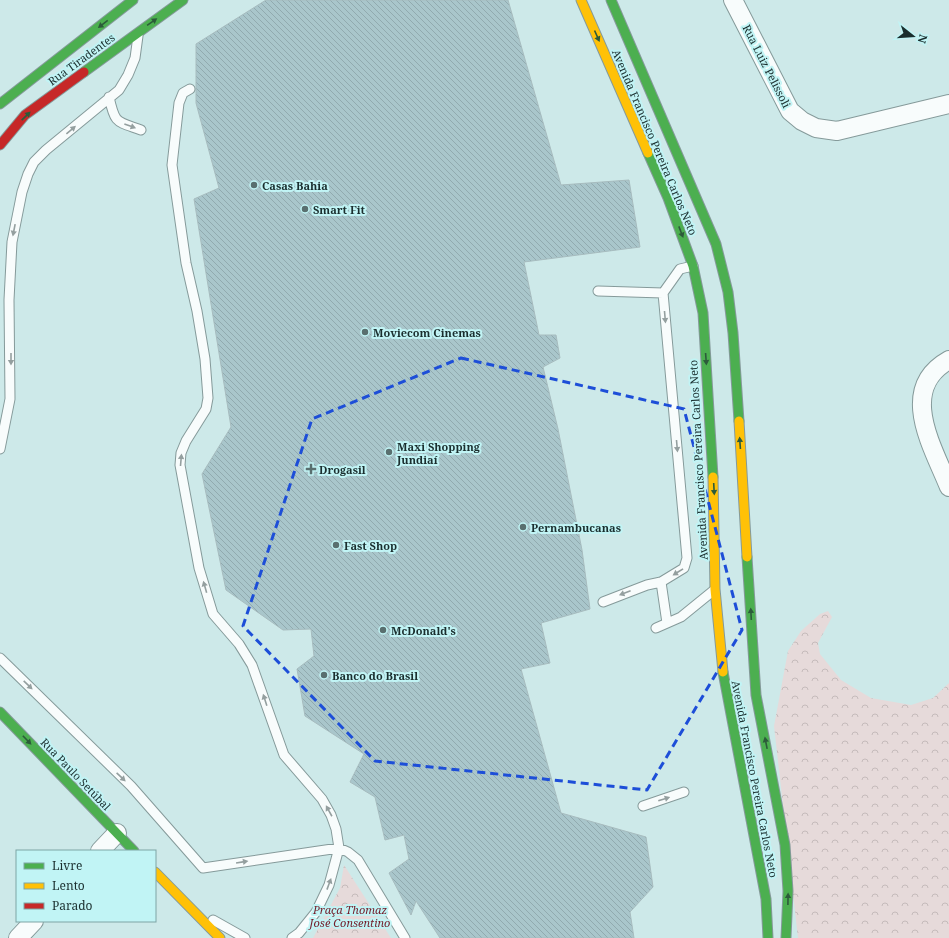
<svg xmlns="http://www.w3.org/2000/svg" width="949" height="938" viewBox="0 0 949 938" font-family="'Noto Serif',serif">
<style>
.forest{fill:url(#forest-crowns)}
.building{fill:url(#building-back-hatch);stroke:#a7bcbf}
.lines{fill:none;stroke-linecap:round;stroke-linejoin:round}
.lane-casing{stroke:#859a9a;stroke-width:11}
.street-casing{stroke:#859a9a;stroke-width:20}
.fast-casing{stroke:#859a9a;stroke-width:11}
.slow-casing{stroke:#859a9a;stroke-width:11}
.jam-casing{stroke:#859a9a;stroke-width:11}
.lane{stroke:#f8fcfc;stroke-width:9}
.street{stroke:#f8fcfc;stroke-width:18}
.fast{stroke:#4caf50;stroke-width:9}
.slow{stroke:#ffc107;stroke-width:9}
.jam{stroke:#c62828;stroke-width:9}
.oneway{fill:#2c5b3a}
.oneway2{fill:#949f9f}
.marked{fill:none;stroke:#1d4ed8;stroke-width:3;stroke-dasharray:8 5;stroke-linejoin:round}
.poi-dot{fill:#596f6f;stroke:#c1f4f5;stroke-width:1.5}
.labels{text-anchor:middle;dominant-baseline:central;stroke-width:4;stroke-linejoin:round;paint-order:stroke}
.street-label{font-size:11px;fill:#1a2e2e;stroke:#c1f4f5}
.poi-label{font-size:11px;font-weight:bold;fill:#1a2e2e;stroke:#c1f4f5;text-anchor:start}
.park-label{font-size:11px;font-style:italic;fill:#731b28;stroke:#c1f4f5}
</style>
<defs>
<pattern id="forest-crowns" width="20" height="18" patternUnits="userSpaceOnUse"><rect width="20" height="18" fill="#e6dada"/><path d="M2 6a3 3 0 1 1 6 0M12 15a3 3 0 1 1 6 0" fill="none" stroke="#c5bbbb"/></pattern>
<pattern id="building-back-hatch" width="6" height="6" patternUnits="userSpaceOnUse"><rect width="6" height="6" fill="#a9c6cb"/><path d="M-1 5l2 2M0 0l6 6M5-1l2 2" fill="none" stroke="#91aaaf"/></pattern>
</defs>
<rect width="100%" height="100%" fill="#cde9e9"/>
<path class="forest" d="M828 611 832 617 818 643 820 654 841 680 871 698 911 705 933 698 949 683V938H798L774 726 788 651 801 631 820 614Z
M344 865 391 938H313L340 888Z"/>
<path class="building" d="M266 0H508L561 185 629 180 640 247 524 262 539 335H556L560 358 543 367 558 429 582 550 590 609 541 623 550 663 521 669 561 813 646 837 653 887 630 912 634 938H440L416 901 411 915 389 873 409 859 404 835 385 840 375 797 350 782 364 754 305 716 297 669 314 656 311 629 283 630 226 590 202 474 231 427 194 199 219 188 196 103V44Z"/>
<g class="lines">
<g class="lane-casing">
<path id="lane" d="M190 89 183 93 179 103 172 165 186 263 197 311 205 359 208 398 206 409 186 441 181 453 180 465 199 568 213 614 239 644 252 665 284 755 322 799 331 815 336 829 339 848 329 885 316 912 299 933 292 938
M109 97C115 124 116 121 141 130
M598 291 663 293
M0 449 10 399 9 300 12 242 22 192 28 174 34 162 46 150 119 90 128 75 135 58 138 36
M661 582 667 623
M603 602 647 585 661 582 684 568 687 558 663 293 680 269 693 266
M656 628 681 617 713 591
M0 658 131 786 203 868 339 848 348 852 358 860 405 938
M643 806 684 792
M213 920 245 938"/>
</g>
<g class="street-casing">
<path id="street" d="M733 0 790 111 802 121 816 128 837 131 949 104
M949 360C897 389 933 447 949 487
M100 851 117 833
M18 938 34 921"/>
</g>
<g class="fast-casing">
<path id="fast" d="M611 0 716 244 728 292 733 333 739 421
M84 72 183 0
M0 104 133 0
M648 153 668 198 693 266 703 313 713 477
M747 557 756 695 785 845 788 891 786 938
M723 672 766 899 768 938
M0 712 134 851"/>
</g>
<g class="slow-casing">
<path id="slow" d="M581 0 648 153
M739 421 747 557
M713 477 715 589 723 672
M155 872 220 938"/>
</g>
<g class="jam-casing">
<path id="jam" d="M0 145 25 115 84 72"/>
</g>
<use href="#lane" class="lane"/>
<use href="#street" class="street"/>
<use href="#fast" class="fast"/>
<use href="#slow" class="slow"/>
<use href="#jam" class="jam"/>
</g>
<defs><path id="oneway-solid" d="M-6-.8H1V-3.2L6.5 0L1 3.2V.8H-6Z"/></defs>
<g class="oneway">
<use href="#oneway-solid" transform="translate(152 22) rotate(-35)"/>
<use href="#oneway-solid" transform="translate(103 24) rotate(142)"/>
<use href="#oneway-solid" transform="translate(597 36) rotate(66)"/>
<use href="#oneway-solid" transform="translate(26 116) rotate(-44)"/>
<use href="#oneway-solid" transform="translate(681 232) rotate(69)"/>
<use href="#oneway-solid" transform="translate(706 359) rotate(86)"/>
<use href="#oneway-solid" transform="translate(740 443) rotate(-94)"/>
<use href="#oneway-solid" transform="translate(714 489) rotate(87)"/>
<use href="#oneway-solid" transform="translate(751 614) rotate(-93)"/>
<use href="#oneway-solid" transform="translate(27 740) rotate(46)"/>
<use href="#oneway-solid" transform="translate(766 743) rotate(-101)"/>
<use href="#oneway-solid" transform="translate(788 899) rotate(-89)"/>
</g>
<g class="oneway2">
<use href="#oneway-solid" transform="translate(130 126) rotate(20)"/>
<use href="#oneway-solid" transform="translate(71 130) rotate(-40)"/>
<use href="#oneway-solid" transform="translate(14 230) rotate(101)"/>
<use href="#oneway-solid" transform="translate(665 317) rotate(85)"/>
<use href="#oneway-solid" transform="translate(11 359) rotate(90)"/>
<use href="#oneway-solid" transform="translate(677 446) rotate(85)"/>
<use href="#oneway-solid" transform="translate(181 460) rotate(-85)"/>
<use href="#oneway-solid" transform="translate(678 572) rotate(148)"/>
<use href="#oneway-solid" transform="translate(205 587) rotate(-106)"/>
<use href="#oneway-solid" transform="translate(625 593) rotate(159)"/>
<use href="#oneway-solid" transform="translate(28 685) rotate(44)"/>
<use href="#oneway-solid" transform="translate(265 700) rotate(-108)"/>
<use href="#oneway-solid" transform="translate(121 777) rotate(43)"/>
<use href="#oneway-solid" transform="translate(664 799) rotate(-18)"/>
<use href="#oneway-solid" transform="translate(329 811) rotate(-119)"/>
<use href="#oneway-solid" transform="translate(242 862) rotate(-9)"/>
<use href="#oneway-solid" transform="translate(329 884) rotate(-70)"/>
</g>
<path class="marked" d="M461 358 684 409 742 630 647 790 375 761 243 626 312 419Z"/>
<g class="poi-dot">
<circle cx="254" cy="185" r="4"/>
<circle cx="305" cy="209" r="4"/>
<circle cx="365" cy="332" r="4"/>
<circle cx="389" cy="452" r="4"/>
<path d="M309 463h4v4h4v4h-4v4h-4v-4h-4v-4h4z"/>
<circle cx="523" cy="527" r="4"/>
<circle cx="336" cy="545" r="4"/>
<circle cx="383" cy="630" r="4"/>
<circle cx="324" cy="675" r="4"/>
</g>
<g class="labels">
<g class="street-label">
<text transform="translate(81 59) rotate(-36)">Rua Tiradentes</text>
<text transform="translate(767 66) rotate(63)">Rua Luiz Pelissoli</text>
<text transform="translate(655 142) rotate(67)">Avenida Francisco Pereira Carlos Neto</text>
<text transform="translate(698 460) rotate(-93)">Avenida Francisco Pereira Carlos Neto</text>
<text transform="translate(76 774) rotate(46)">Rua Paulo Setúbal</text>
<text transform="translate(755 779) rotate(79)">Avenida Francisco Pereira Carlos Neto</text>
</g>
<g class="poi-label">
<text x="262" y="185">Casas Bahia</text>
<text x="313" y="209">Smart Fit</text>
<text x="373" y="332">Moviecom Cinemas</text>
<text x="397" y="446">Maxi Shopping<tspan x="397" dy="13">Jundiaí</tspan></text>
<text x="319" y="469">Drogasil</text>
<text x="531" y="527">Pernambucanas</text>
<text x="344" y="545">Fast Shop</text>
<text x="391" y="630">McDonald's</text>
<text x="332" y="675">Banco do Brasil</text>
</g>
<g class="park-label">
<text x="350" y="909">Praça Thomaz<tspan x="350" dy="13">José Consentino</tspan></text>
</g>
</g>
<rect x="16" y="850" width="140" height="72" fill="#c1f4f5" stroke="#7ea5a5"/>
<rect x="24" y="863" width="20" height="6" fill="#4caf50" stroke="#7ea5a5"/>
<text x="52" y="870" font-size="12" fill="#1a2e2e">Livre</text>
<rect x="24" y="883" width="20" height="6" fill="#ffc107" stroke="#7ea5a5"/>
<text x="52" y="890" font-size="12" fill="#1a2e2e">Lento</text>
<rect x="24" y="903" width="20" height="6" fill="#c62828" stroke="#7ea5a5"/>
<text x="52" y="910" font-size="12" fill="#1a2e2e">Parado</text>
<g transform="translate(913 36) rotate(107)" stroke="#c1f4f5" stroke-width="3" paint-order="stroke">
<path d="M0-3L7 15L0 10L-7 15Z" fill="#1a2e2e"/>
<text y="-6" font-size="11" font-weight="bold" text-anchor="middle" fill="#1a2e2e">N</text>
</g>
</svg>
